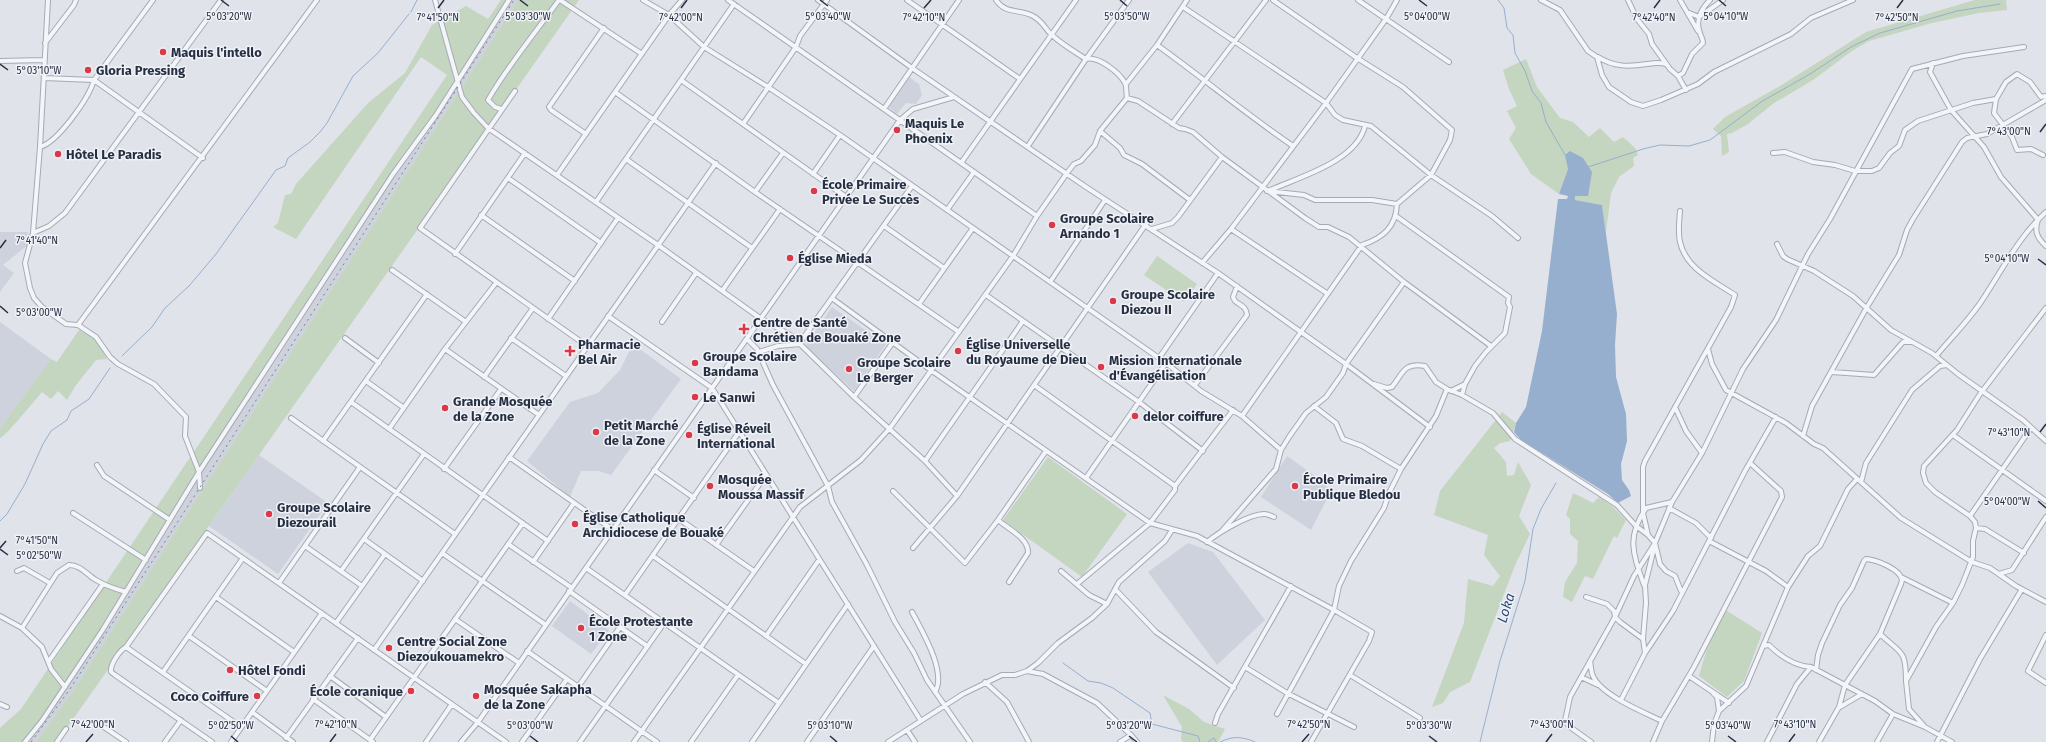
<svg xmlns="http://www.w3.org/2000/svg" width="2046" height="742" viewBox="0 0 2046 742" font-family="'Fira Sans',sans-serif">
<style>
.built{fill:#ced2dd}
.green{fill:#c4d5c0}
.water{fill:#97afce}
.lines{fill:none;stroke-linecap:round;stroke-linejoin:round}
.stream{stroke:#97afce;stroke-width:1}
.minor-casing{stroke:#a5aab5;stroke-width:6}
.minor{stroke:#f3f5f8;stroke-width:4}
.rail{stroke:#788195;stroke-width:1;stroke-dasharray:2 4;stroke-linecap:butt}
.ticks{fill:none;stroke:#273043;stroke-width:1.5}
.poi-dot{fill:#db3948;stroke:#f0f2f7;stroke-width:1.5}
.labels{text-anchor:middle;dominant-baseline:central;stroke-width:3;stroke-linejoin:round;paint-order:stroke}
.poi-label{font-size:13px;font-weight:bold;fill:#273043;stroke:#f0f2f7;text-anchor:start}
.water-label{font-size:14px;font-style:italic;fill:#2d4c7b;stroke:#f0f2f7}
.ticks-label{font-size:10px;text-anchor:middle;fill:#273043;stroke:#f0f2f7;stroke-width:3;stroke-linejoin:round;paint-order:stroke}
</style>
<rect width="100%" height="100%" fill="#e0e3ea"/>
<path class="built" d="M507 0H518L73 691 36 742H22Z
M909 77 919 84 922 95 916 104 906 103 897 114 889 107Z
M0 232H28L29 244 3 265 14 273 0 292Z
M832 307 886 344 854 391 806 347 807 343Z
M0 322 51 359 0 428Z
M633 344 681 379 611 475 598 471H581L570 497 527 461 570 402 598 393 620 370Z
M259 455 328 503 278 574 209 526Z
M1287 456 1325 483 1330 493 1311 530 1261 497Z
M1188 543 1213 552 1265 620 1217 665 1148 572Z
M570 601 609 630 591 654 552 626Z"/>
<path class="green" d="M501 0H507L65 685 40 720 22 742H0V728L21 709 447 75 421 57 296 239 273 227 278 223 285 195 291 194 296 184 368 103 405 73 432 25 466 6 488 19Z
M518 0H579L57 742H36L73 691Z
M1975 0H2006L2007 10 1979 13 1932 23 1869 41 1852 51 1813 80 1774 103 1748 124 1732 133 1727 134 1729 152 1722 156 1721 136 1713 129 1725 117 1780 86 1866 32Z
M1526 59 1537 87 1560 118 1573 122 1589 137 1600 128 1614 142 1623 137 1635 148 1638 155 1633 158 1634 166 1619 177 1611 193 1606 232 1602 205 1575 200V196H1588L1568 169 1559 194 1531 174 1509 139 1516 128 1507 111 1517 106 1509 89 1503 70Z
M1157 256 1197 284 1184 302 1144 275Z
M79 330 95 338 107 359 96 360 76 385 67 400 58 391 51 399 42 392C36 399 5 437 0 438V428L51 359 57 362Z
M1502 412 1516 423 1510 441 1500 443 1494 448 1506 462 1507 476 1514 475 1518 462 1531 485 1519 516 1530 534 1516 563 1470 682 1450 692 1443 703 1432 707 1464 623 1468 579 1493 586 1500 576 1484 555 1488 535 1434 515 1440 491Z
M1048 457 1127 514 1082 577 1003 520Z
M1573 493 1593 503 1599 497 1612 506 1626 520 1617 538 1614 536 1593 579 1585 576 1572 602 1563 597 1565 582 1577 563 1578 541 1570 534V519L1566 515Z
M1724 609 1762 633 1744 681 1727 697 1699 676 1706 652Z
M1163 695 1189 709 1204 722 1225 729 1218 742H1183L1181 740 1182 727Z"/>
<path class="water" d="M1570 151 1583 158 1592 172 1588 196H1575V200L1602 205 1617 314 1615 345 1616 377 1626 414 1627 441 1621 464 1622 480 1629 490 1631 496 1618 503 1608 494 1521 440 1514 432 1516 423 1526 407 1542 331 1558 199H1567L1568 196 1559 194 1568 169 1565 155Z"/>
<g class="lines">
<path class="stream" d="M1498 0 1504 8 1507 28 1513 35 1515 53 1525 71 1532 91 1541 103 1546 122 1565 155
M411 12 417 0
M1588 167 1643 149 1660 145 1689 146 1710 140 1761 102 1810 74 1851 47 1880 33 1957 11 2000 4
M122 356 152 327 165 308 189 286 216 254 276 170 285 166 288 158 310 142 320 132 327 123 353 76 378 53 409 14
M0 521 7 514 25 484 43 444 51 431 67 420 71 411 89 399 110 368
M1063 663 1088 681 1101 683 1113 688 1150 713 1152 724 1198 736 1200 742
M1208 742 1214 738 1216 742
M1220 742C1233 736 1241 736 1255 742
M1480 742 1500 661 1525 581 1533 529 1541 509 1556 483"/>
<g class="minor-casing">
<path id="minor" d="M48 0 40 147 33 233 25 263 30 288 34 298 42 307 66 324 78 325 96 337 110 357 118 364 154 384 186 417 185 436 199 472 200 488
M435 0 462 97 474 113 488 128 658 245 760 318 801 341
M560 0 642 54
M643 0 669 15 704 47 768 87 840 135 1166 363 1201 391 1242 416 1281 450
M728 0 1037 216
M818 0 912 68 1086 187 1218 273 1346 364 1430 427
M907 0 1020 79
M1358 0 1449 62
M1541 0 1560 10 1588 51 1597 57 1602 75 1609 87 1631 102 1643 106 1661 100 1698 84 1714 72 1791 34 1811 18 1853 0
M1628 0 1637 19 1649 34 1652 44 1670 69 1678 76 1686 90
M1680 0 1698 31
M1183 7 1326 103 1335 115 1343 120 1371 126 1431 175 1492 216 1518 238
M1687 12 1699 17 1723 0
M45 43 74 5 76 0
M1157 45C1203 78 1246 114 1293 146
M1598 57C1614 67 1628 67 1647 64 1654 63 1658 62 1666 64
M0 61 44 60
M1933 63 1930 72 1951 110 1984 147 2001 177 2034 215 2038 220C2034 231 2037 238 2046 246
M1678 76 1683 73 1692 54 1703 43C1703 39 1701 37 1700 33 1695 21 1701 9 1710 0
M44 78 94 80 203 158
M681 80 846 197
M1126 84 1157 45 1187 0
M515 91 420 228 587 346
M615 92 755 192 959 332
M1127 98 1138 101 1179 128 1185 129 1193 132 1222 157 1305 218 1319 227H1328L1349 237 1404 282 1491 346
M1996 99 1994 113 2012 137 2017 150 2031 149 2043 155
M501 109 495 107 488 100C509 64 535 33 559 0
M884 109 959 0
M743 124 796 47 800 36 827 0
M1172 124 1266 0
M1100 131 1120 148 1124 155 1142 164 1190 200
M586 134 551 110 549 107 604 28
M1028 146 1086 59 1129 0
M40 147C58 142 89 98 94 80L153 0
M1773 153 1785 152 1813 162 1835 165 1855 171H1872L1879 168 1890 153 1899 146 1905 130 1918 121 1973 103 1996 99 2006 82 2017 74 2030 82 2041 97 2046 96
M626 159 752 248
M961 163 1076 0
M813 174 840 135
M557 175 669 15 682 0
M508 178 601 243
M912 186 801 341V345L854 397 925 461 957 496
M1267 191 1304 195 1315 200H1372L1397 204
M1268 191C1299 177 1356 162 1365 126
M755 192 783 153
M596 202 734 4
M947 210 974 172
M481 215 575 281
M1396 216 1509 297 1508 303 1510 307 1505 333 1486 352 1475 366 1465 384 1462 395
M884 226 944 268
M1152 229 1172 223 1178 217 1222 157
M1231 229 1328 294
M33 233 49 226 65 213 221 0
M1777 244 1783 256 1787 259 1814 271 1853 296 1891 330 1932 353 1958 374 2023 420 2046 441
M455 254 525 153
M1202 263 1231 229 1326 103 1386 19 1397 0
M392 270 466 322
M1050 282 1105 200
M722 291 780 209
M986 295 1139 402 1203 451
M833 299 932 371 1150 523 1197 536 1334 610 1372 632 1369 641 1311 742
M919 304 973 228
M608 316 712 388 921 721
M548 319 618 218
M662 322 696 273
M78 325 317 0
M345 338 379 363
M511 338 566 376
M747 339 757 349 773 385 828 486 832 502 867 565 895 622 914 653 927 680 970 742
M445 349 539 415
M1708 349 1712 364 1726 390 1786 423 1814 444 1823 448 1901 518 1972 562 1990 568 2016 586 2046 602
M759 352 778 346 801 344
M1936 356C1951 338 1968 321 1981 302 2001 272 2019 236 2046 212
M1159 358 1218 273
M1832 372 1874 375 1903 342H1912
M484 377 533 308
M366 381 404 408
M1374 384 1387 388 1392 387C1403 374 1403 362 1425 366L1436 382 1447 389 1462 395 1493 413 1515 439 1617 505 1635 525 1648 535 1655 543 1660 564 1666 571 1675 576 1681 591
M1034 385 1175 486
M1195 385 1247 315C1246 306 1241 306 1235 301L1233 297 1237 286
M1451 391 1465 384
M854 397 893 342
M351 402 548 541
M1314 406 1336 423 1343 439 1362 446 1401 469
M1675 407 1686 431 1702 453
M1242 416 1362 245C1383 238 1396 227 1397 204L1431 175 1450 140 1452 130 1403 87 1357 58 1273 0
M291 418 455 534
M389 429 445 349 496 283
M1953 435 2046 501
M1803 436 1812 406 1867 307 1899 255 1907 230 1913 219 1962 142 1967 138 1987 134 2046 100
M323 441 427 294
M509 457 613 530
M925 461 1023 321
M97 465 104 476 170 520
M444 469 501 389
M654 470 694 498
M1086 478 1166 363
M1861 482 1866 463 1912 390 1940 366 1947 365
M893 491 965 563 998 520 1046 451
M1669 508 1696 523 1711 538
M73 513 146 560
M1970 516 2031 428
M679 519 754 571
M998 520C1008 529 1029 538 1028 553L1009 582
M1976 528 1985 529 2024 553
M1221 532 1276 469 1281 450 1289 437 1306 413 1326 397 1343 373 1346 364 1404 282
M1648 535 1643 513V467L1645 461 1731 307 1735 295C1714 281 1686 269 1680 242 1678 233 1679 221 1680 211
M364 539 423 581
M1709 541 1766 571 1788 587
M1207 542C1218 533 1250 513 1265 514 1268 514 1271 516 1274 517
M508 544 572 588
M716 545 766 475
M305 546 362 586
M913 548 957 496 1146 224
M442 553 546 625
M653 556 806 664
M533 562 574 503
M586 568 779 703
M17 571 24 568 50 583
M341 571 424 454
M1061 571 1089 595 1107 604
M1999 574 2012 570 2046 517
M1901 577 1953 603
M279 583 360 467
M1077 584 1150 523 1175 490V486L1233 410
M1644 585C1633 554 1626 537 1646 508L1672 502
M1115 589 1156 632 1234 688
M569 591 647 646
M625 595 739 432
M216 597 294 652
M1586 597 1607 604 1614 611 1615 617 1620 622 1643 639
M912 612C922 631 947 672 935 692
M0 616 22 628 42 647 51 669 65 687
M455 619 519 663
M336 623 385 554
M22 628 57 573 69 565C81 565 87 575 96 580 106 586 115 589 126 592
M1880 634C1901 654 1906 649 1906 681
M2046 635 2028 671 2046 683
M189 636 267 691
M766 636 819 560
M1763 646 1769 645C1781 657 1794 666 1811 667L1875 701 1893 714 1925 727 1952 742
M126 647 241 727
M374 650 716 163
M527 651 657 742
M1645 653 1643 639 1646 603 1645 585 1654 548
M49 661 103 584
M1590 661C1591 666 1591 672 1593 676 1601 695 1643 712 1662 721
M1245 667 1287 693 1354 727
M1816 670 1818 655 1822 643 1840 605 1852 588 1864 561 1866 559C1877 560 1900 569 1902 580L1901 584 1880 634 1845 685 1839 707 1819 742
M1027 671 1043 674 1097 703 1131 735
M163 672 243 558
M1350 675 1420 718
M330 676 386 717
M1689 676 1729 703
M1581 677 1598 685
M985 682 1007 702 1029 742
M578 687 620 627
M1713 693 1717 697 1719 711
M313 699 373 742
M1621 700 1645 653 1673 611 1745 471 1776 417
M0 704 7 707
M1840 707 1862 694
M252 712 293 742
M1277 714 1334 610 1339 586 1351 561 1384 508 1389 493 1401 469 1436 416 1447 389
M1215 723 1218 714 1291 586
M101 725 126 742
M1925 727 1909 709 1906 681 1936 627 1953 603 1962 585 1973 557V541L1976 528 1975 522 1970 516 1935 492 1926 483 1923 473 1924 466 1957 430 1980 394 2046 308
M907 730 915 742
M286 738 358 638
M370 740 523 523
M25 742 42 721 102 631 199 472 393 174 436 115 509 0
M57 742 66 729
M165 742 181 720
M212 742 115 675 111 672C110 664 120 650 126 647L207 533 506 742
M231 742 322 613
M426 742 452 704
M461 742 478 722 900 120 913 109 954 97
M522 742 567 679
M580 742 664 623
M634 742 800 507 861 460 890 428 1013 256 1037 216 1067 173 1074 164 1081 161 1095 145 1100 131 1127 98C1126 94 1127 87 1125 83 1119 72 1098 56 1086 59 1075 52 1063 45 1053 36 1045 30 1044 21 1031 15 1018 9 1005 14 996 0
M691 742 738 675
M752 742 848 604
M807 742 874 646
M888 742 963 694 1002 675H1015L1027 671 1038 663 1058 643 1092 618 1107 604 1119 582 1165 541 1172 530
M1120 742 1131 735 1137 742
M1591 742 1570 727 1565 721 1570 697 1615 617 1634 576 1655 543 1672 502 1702 453 1743 369 1776 320 1808 254 1830 219 1912 69 1963 56 2024 47
M1653 742 1662 721 1694 667 1782 497 1781 491 1750 463
M1712 742 1714 724 1719 711 1746 686 1788 587 1808 556 1820 546 1848 489 1857 479
M1767 742 1797 684 1811 667
M1877 742 1893 714
M1937 742 1980 659 2022 589"/>
</g>
<use href="#minor" class="minor"/>
<path class="rail" d="M31 742 70 689 514 0"/>
</g>
<path class="ticks" d="M221 0 229 6M520 0 528 6M820 0 828 6M1120 0 1127 6M1419 0 1427 6M1719 0 1726 6M438 8 444 0M681 8 687 0M924 8 931 0M1654 8 1660 0M1897 8 1903 0M0 64 8 70M2040 132 2046 124M0 248 6 240M2038 259 2046 265M0 306 8 313M2040 432 2046 424M2038 501 2046 508M0 548 6 541M0 549 8 555M231 736 238 742M530 736 538 742M830 736 837 742M1129 736 1137 742M1429 736 1437 742M1728 736 1736 742M86 742 93 734M330 742 336 734M1302 742 1309 734M1546 742 1552 734M1789 742 1795 734"/>
<g class="poi-dot">
<circle cx="163" cy="52" r="4"/>
<circle cx="88" cy="70" r="4"/>
<circle cx="897" cy="130" r="4"/>
<circle cx="58" cy="154" r="4"/>
<circle cx="814" cy="191" r="4"/>
<circle cx="1052" cy="225" r="4"/>
<circle cx="790" cy="258" r="4"/>
<circle cx="1113" cy="301" r="4"/>
<path d="M742 323h4v4h4v4h-4v4h-4v-4h-4v-4h4z"/>
<path d="M568 345h4v4h4v4h-4v4h-4v-4h-4v-4h4z"/>
<circle cx="958" cy="351" r="4"/>
<circle cx="695" cy="363" r="4"/>
<circle cx="1101" cy="367" r="4"/>
<circle cx="849" cy="369" r="4"/>
<circle cx="695" cy="397" r="4"/>
<circle cx="445" cy="408" r="4"/>
<circle cx="1135" cy="416" r="4"/>
<circle cx="596" cy="432" r="4"/>
<circle cx="689" cy="435" r="4"/>
<circle cx="710" cy="486" r="4"/>
<circle cx="1295" cy="486" r="4"/>
<circle cx="269" cy="514" r="4"/>
<circle cx="575" cy="524" r="4"/>
<circle cx="581" cy="628" r="4"/>
<circle cx="389" cy="648" r="4"/>
<circle cx="230" cy="670" r="4"/>
<circle cx="411" cy="691" r="4"/>
<circle cx="257" cy="696" r="4"/>
<circle cx="476" cy="696" r="4"/>
</g>
<g class="labels">
<g class="poi-label">
<text x="171" y="52">Maquis l'intello</text>
<text x="96" y="70">Gloria Pressing</text>
<text x="905" y="123">Maquis Le<tspan x="905" dy="15">Phoenix</tspan></text>
<text x="66" y="154">Hôtel Le Paradis</text>
<text x="822" y="184">École Primaire<tspan x="822" dy="15">Privée Le Succès</tspan></text>
<text x="1060" y="218">Groupe Scolaire<tspan x="1060" dy="15">Arnando 1</tspan></text>
<text x="798" y="258">Église Mieda</text>
<text x="1121" y="294">Groupe Scolaire<tspan x="1121" dy="15">Diezou II</tspan></text>
<text x="753" y="322">Centre de Santé<tspan x="753" dy="15">Chrétien de Bouaké Zone</tspan></text>
<text x="578" y="344">Pharmacie<tspan x="578" dy="15">Bel Air</tspan></text>
<text x="966" y="344">Église Universelle<tspan x="966" dy="15">du Royaume de Dieu</tspan></text>
<text x="703" y="356">Groupe Scolaire<tspan x="703" dy="15">Bandama</tspan></text>
<text x="1109" y="360">Mission Internationale<tspan x="1109" dy="15">d'Évangélisation</tspan></text>
<text x="857" y="362">Groupe Scolaire<tspan x="857" dy="15">Le Berger</tspan></text>
<text x="703" y="397">Le Sanwi</text>
<text x="453" y="401">Grande Mosquée<tspan x="453" dy="15">de la Zone</tspan></text>
<text x="1143" y="416">delor coiffure</text>
<text x="604" y="425">Petit Marché<tspan x="604" dy="15">de la Zone</tspan></text>
<text x="697" y="428">Église Réveil<tspan x="697" dy="15">International</tspan></text>
<text x="718" y="479">Mosquée<tspan x="718" dy="15">Moussa Massif</tspan></text>
<text x="1303" y="479">École Primaire<tspan x="1303" dy="15">Publique Bledou</tspan></text>
<text x="277" y="507">Groupe Scolaire<tspan x="277" dy="15">Diezourail</tspan></text>
<text x="583" y="517">Église Catholique<tspan x="583" dy="15">Archidiocese de Bouaké</tspan></text>
<text x="589" y="621">École Protestante<tspan x="589" dy="15">1 Zone</tspan></text>
<text x="397" y="641">Centre Social Zone<tspan x="397" dy="15">Diezoukouamekro</tspan></text>
<text x="238" y="670">Hôtel Fondi</text>
<text x="484" y="689">Mosquée Sakapha<tspan x="484" dy="15">de la Zone</tspan></text>
<text x="403" y="691" text-anchor="end">École coranique</text>
<text x="249" y="696" text-anchor="end">Coco Coiffure</text>
</g>
<g class="water-label">
<text transform="translate(1506 608) rotate(-73)">Loka</text>
</g>
</g>
<g class="ticks-label">
<text x="229" y="20">5°03'20"W</text>
<text x="528" y="20">5°03'30"W</text>
<text x="828" y="20">5°03'40"W</text>
<text x="1127" y="20">5°03'50"W</text>
<text x="1427" y="20">5°04'00"W</text>
<text x="1726" y="20">5°04'10"W</text>
<text x="438" y="21">7°41'50"N</text>
<text x="681" y="21">7°42'00"N</text>
<text x="924" y="21">7°42'10"N</text>
<text x="1654" y="21">7°42'40"N</text>
<text x="1897" y="21">7°42'50"N</text>
<text x="39" y="74">5°03'10"W</text>
<text x="2009" y="135">7°43'00"N</text>
<text x="37" y="244">7°41'40"N</text>
<text x="2007" y="262">5°04'10"W</text>
<text x="39" y="316">5°03'00"W</text>
<text x="2009" y="436">7°43'10"N</text>
<text x="2007" y="505">5°04'00"W</text>
<text x="37" y="544">7°41'50"N</text>
<text x="39" y="559">5°02'50"W</text>
<text x="93" y="728">7°42'00"N</text>
<text x="336" y="728">7°42'10"N</text>
<text x="1309" y="728">7°42'50"N</text>
<text x="1552" y="728">7°43'00"N</text>
<text x="1795" y="728">7°43'10"N</text>
<text x="231" y="729">5°02'50"W</text>
<text x="530" y="729">5°03'00"W</text>
<text x="830" y="729">5°03'10"W</text>
<text x="1129" y="729">5°03'20"W</text>
<text x="1429" y="729">5°03'30"W</text>
<text x="1728" y="729">5°03'40"W</text>
</g>
</svg>
